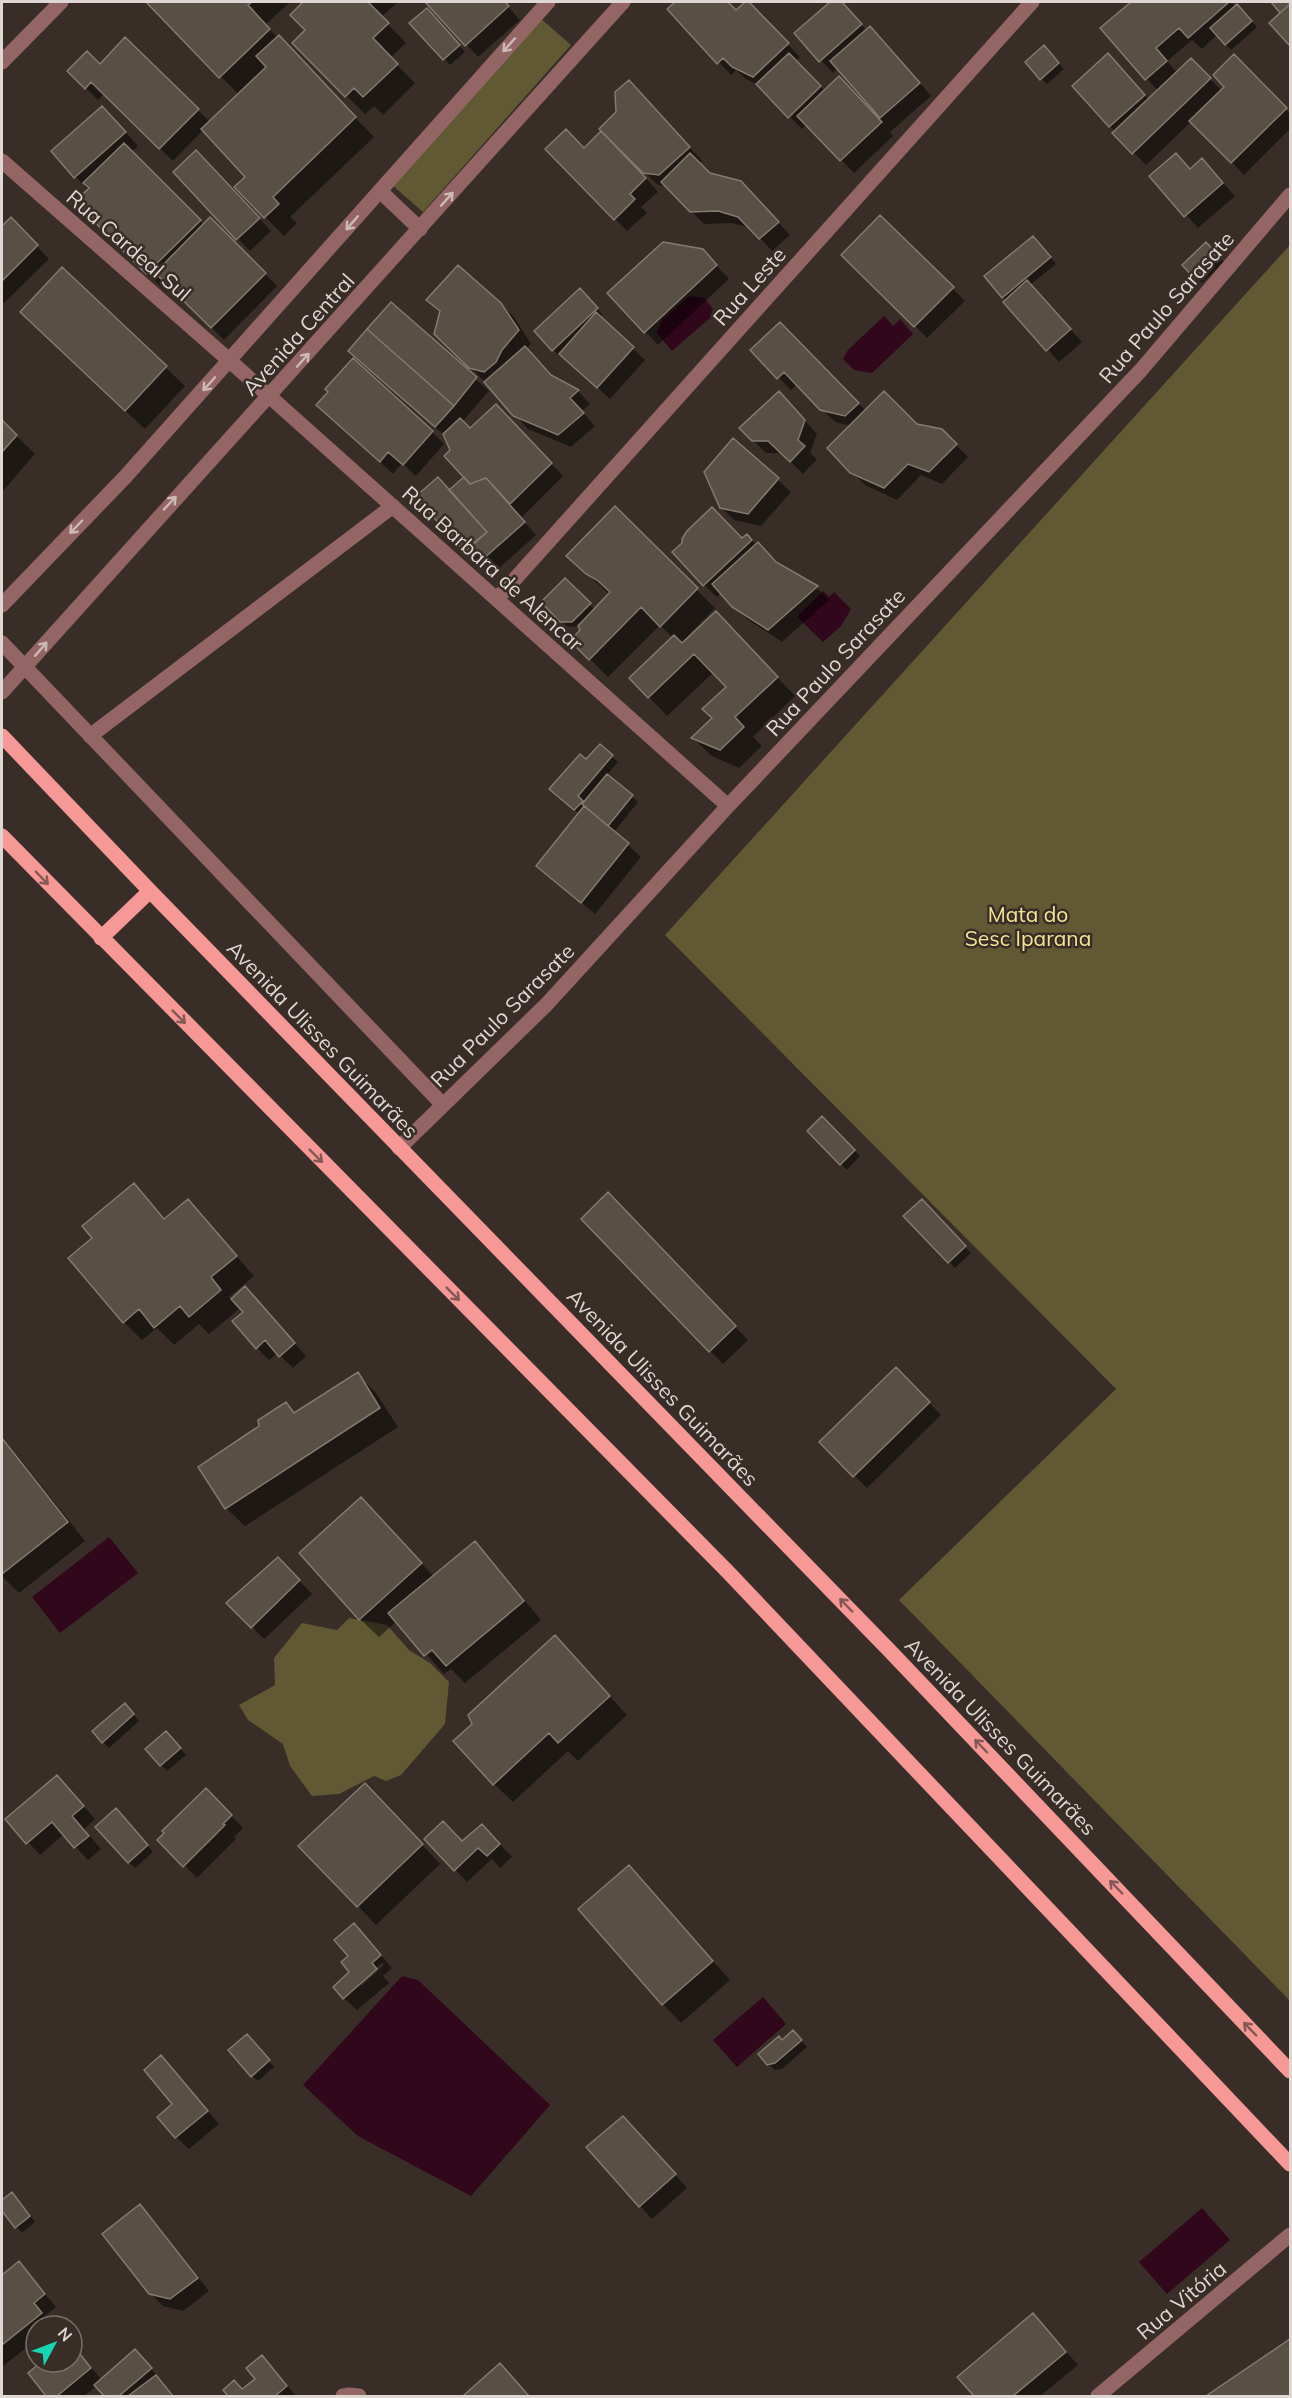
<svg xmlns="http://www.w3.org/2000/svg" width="1292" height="2398" viewBox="0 0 1292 2398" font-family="Mulish,sans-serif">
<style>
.green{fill:#605934}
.water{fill:#31071b}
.shadow{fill:#0007;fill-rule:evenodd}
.building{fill:#584f45;stroke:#847a6f;stroke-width:1.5}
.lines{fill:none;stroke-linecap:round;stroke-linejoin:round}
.minor{stroke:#936564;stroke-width:15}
.major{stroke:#f59896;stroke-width:15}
.oneway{stroke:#ccbab7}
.oneway2{stroke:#845853}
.labels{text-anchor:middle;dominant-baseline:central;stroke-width:5;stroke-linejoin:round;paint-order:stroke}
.street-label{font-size:21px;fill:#dfd7d3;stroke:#392d27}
.park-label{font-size:21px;fill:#f4e494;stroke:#392d27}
</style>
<rect width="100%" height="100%" fill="#392d27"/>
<path class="green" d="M539 17 571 45 423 212 391 184Z
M1290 245V2001L899 1600 1116 1389 665 935Z
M349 1618 387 1625 409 1650 430 1663 449 1682 445 1724 401 1775 386 1781 374 1776 339 1794 312 1796 290 1766 283 1744 248 1720 239 1705 275 1685 274 1658 302 1623 337 1630Z"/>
<path class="water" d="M689 296 704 298 713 309 710 318 672 351 657 333 662 320Z
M884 316 893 326 900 319 913 334 872 373 854 370 843 359 848 350Z
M823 591 829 597 834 592 851 609 841 626 823 642 797 617Z
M109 1537 138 1573 60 1633 32 1597Z
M402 1976 418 1980 550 2105 471 2196 358 2136 303 2085Z
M763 1997 786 2024 737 2067 713 2040Z
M1202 2208 1230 2240 1167 2294 1139 2262Z"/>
<path class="shadow" d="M149 2H290L265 25 374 137 290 217 297 223 284 236 236 187 247 177 203 130 173 161 104 94 98 100 69 71 100 66 125 40 210 122 239 95Z
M306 2H398L381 17 406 43 390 58 415 83 383 115 374 106 365 114 294 43 307 30 292 15Z
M427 2H504L520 20 478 57Z
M677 2H727L737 11 747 2 800 57 795 61 825 91 879 119 881 117 838 68 833 73 796 33 832 2H841L867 31 870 28 883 40 931 96 890 132 893 136 854 173 807 124 802 129 760 86 746 79 736 70 731 75 669 9Z
M1134 2H1230L1243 12 1257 27 1231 50 1217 35 1202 49 1192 40 1167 61 1177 73 1191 60 1222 91 1226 87 1234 56 1290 114V129L1244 175 1192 121 1146 165 1114 133 1115 131 1110 126 1108 55 1149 100 1158 91 1102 29Z
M1273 2H1290V44L1271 23 1283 13Z
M433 15 465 52 450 65 411 23Z
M1050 53 1064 69 1047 84 1027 63Z
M641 94 702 161 698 164 709 175 754 196 790 235 772 251 751 228 731 223 704 224 667 186 658 185 638 166 636 167 658 192 641 207 647 213 627 231 547 149 584 150 618 113Z
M115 120 138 146 131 152 204 225 210 219 277 286 224 340 171 287 166 292 77 202 89 191 53 152Z
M209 164 271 231 250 251 175 172Z
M1191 170 1214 173 1235 196 1198 228 1151 176Z
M880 217 965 301 927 338 843 255Z
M11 219 49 259 2 305V228Z
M1039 243 1056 264 1030 285 1082 342 1059 362 1003 297Z
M1206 244 1224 262 1202 283 1185 265Z
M715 264 729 279 658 345 609 293Z
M62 269 185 386 145 429 40 331Z
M580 290 603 315 600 318 645 360 610 399 561 354 559 356 536 331Z
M428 300 500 304 514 317 531 344 526 349 553 378 578 391 590 404 582 411 595 426 571 447 528 429 487 381 483 380 436 333 441 313Z
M391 304 489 391 462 422 470 430 508 419 563 476 521 518 536 535 497 570 484 558 479 563 466 550 450 491 466 477 445 436 362 363Z
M780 324 866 411 941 430 968 457 942 484 921 475 897 500 865 485 829 448 851 426 835 422 797 384 791 390 752 350Z
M792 406 817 434 810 453 817 459 803 474 782 453H766L753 440Z
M330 417 432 432 444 444 416 476 402 463 393 474Z
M2 422 35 454 2 492Z
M734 440 791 492 761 526 734 520 721 507Z
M615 509 715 608 677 647 734 632 795 696 753 737 762 746 739 768 712 756 693 738 714 718 728 687 714 672 667 716 649 697 673 638 660 625 608 677 572 641 582 631 580 626 568 627 543 602 565 580 595 610 610 595 568 556Z
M747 536 778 564 817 588 829 600 782 642 747 619 721 593 717 597 704 585Z
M600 746 618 762 606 776 638 802 614 832 641 857 595 914 538 866 580 814 557 795Z
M822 1118 860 1156 847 1170 809 1131Z
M134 1185 166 1220 188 1201 254 1276 229 1297 232 1300 245 1288 306 1356 293 1368 278 1353 269 1360 257 1348 245 1312 236 1302 234 1304 239 1309 209 1334 199 1324 174 1345 157 1328 142 1340 124 1322 94 1238Z
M922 1201 971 1253 955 1268 906 1216Z
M620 1207 748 1340 723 1364 583 1220Z
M896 1369 941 1415 867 1488 821 1442Z
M357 1374 376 1393 398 1427 245 1526 226 1508 261 1427 286 1404 296 1414Z
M2 1436 85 1541 19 1593 2 1576Z
M379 1517 434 1577 475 1543 493 1562 541 1620 465 1683 451 1669 444 1674 397 1621 379 1637 360 1619Z
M290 1571 312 1594 264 1639 229 1603Z
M573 1656 627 1715 578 1761 568 1751 513 1802 494 1784 474 1724Z
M131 1711 139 1721 109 1748 103 1742Z
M171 1739 186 1755 167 1771 147 1749Z
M69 1789 95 1819 84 1829 101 1849 88 1860 64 1834 40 1855 7 1819Z
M206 1790 243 1828 234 1837 236 1839 197 1878 159 1840Z
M383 1803 440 1864 376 1925 358 1906Z
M122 1816 153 1852 135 1868 129 1862Z
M494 1838 512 1857 500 1868 492 1859 467 1882 426 1839 463 1843Z
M629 1867 730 1980 681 2023 663 2004Z
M366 1937 392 1968 383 1976 389 1983 357 2010 344 1998 351 1972ZM382 1963 384 1965 361 1986 359 1983Z
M799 2038 807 2047 782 2069 775 2070 768 2064 782 2042Z
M253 2042 274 2067 258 2081 252 2076Z
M173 2070 219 2124 189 2149 176 2137Z
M636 2131 687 2188 652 2219 588 2147Z
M18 2200 35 2222 22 2233 2 2208V2201Z
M140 2206 153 2219 209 2291 183 2311 163 2306 150 2293Z
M19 2263 56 2307 45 2316 53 2326H36V2340L2 2367V2277Z
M1033 2315 1078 2365 1040 2396H976L960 2377Z
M1290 2341V2396H1209Z
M72 2345 102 2380 141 2357 174 2396H106L97 2386 84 2396H48L30 2374 44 2362H72Z
M262 2357 274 2370 296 2396H230L225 2390 243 2391 257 2379Z
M500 2365 529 2396H465Z"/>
<path class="building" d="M146 2H252L248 5 270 29 219 78Z
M303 2H368L389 23 373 38 398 64 363 97 354 88 345 97 292 43 305 30 290 15Z
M425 2H505L509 6 465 46Z
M675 2H728L736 10 745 2H749L789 43 753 77 732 67 723 58 717 64 667 9Z
M830 2H842L862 24 819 62 794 33Z
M1131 2H1229L1188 38 1179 28 1156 48 1167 61 1145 80 1100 28Z
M1271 2H1290V4L1280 13Z
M1237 4 1252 21 1225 45 1210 28Z
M1290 4V46L1269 23Z
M427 8 460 45 443 60 409 23Z
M870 26 920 83 880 118 830 61Z
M279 35 356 117 273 197 279 204 264 218 234 187 245 177 201 129 266 67 256 56Z
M125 37 199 109 159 149 91 82 85 89 67 71 87 51 100 64Z
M1044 45 1059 63 1040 80 1025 62Z
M789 53 821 86 788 118 756 84Z
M1108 53 1145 95 1109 127 1072 86Z
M1234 54 1287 108 1231 163 1189 121 1224 87 1213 75Z
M1191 58 1211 78 1132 154 1112 133Z
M839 76 882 122 840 161 797 116Z
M629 80 690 147 659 175 643 173 599 129 616 112 615 92Z
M102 106 126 132 74 178 51 151Z
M566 129 584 148 601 131 646 178 630 194 635 199 614 220 545 149Z
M124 143 201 220 146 274 75 202 89 188 83 183Z
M196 150 260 218 236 240 173 172Z
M690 153 710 173 741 181 779 222 759 239 738 217 718 211 690 212 661 182Z
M1176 153 1190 169 1202 158 1223 183 1184 217 1149 176Z
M880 215 954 287 914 327 841 255Z
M11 217 38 245 2 281V226Z
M210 217 266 273 211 328 155 273Z
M1033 236 1051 257 1002 298 984 276Z
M663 242 703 249 717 265 644 333 607 293Z
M1206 242 1219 256 1195 279 1182 265Z
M458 265 501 303 519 330 502 350 496 362 484 372 469 368 434 334 440 311 426 300Z
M62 267 167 366 125 411 20 312Z
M1027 280 1071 329 1046 351 1003 302Z
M580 288 598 308 552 351 534 331Z
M391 302 477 377 454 406 367 329Z
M596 312 634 347 597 388 559 354Z
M780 322 859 403 845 416 820 410 784 372 777 379 750 350Z
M367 329 454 406 435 427 348 351Z
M525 346 551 375 579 390 570 398 584 413 558 435 513 416 484 382Z
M353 358 433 431 403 465 388 452 380 462 316 405 328 392 325 389Z
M779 391 805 420 798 440 805 446 790 462 768 441H752L739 428Z
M884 391 917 424 942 429 957 444 929 472 908 464 884 488 850 473 827 448Z
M496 404 552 463 510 504 486 478 470 484 444 456 450 450 443 434 460 418 470 428Z
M2 420 17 435 2 452Z
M733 438 779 478 748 514 720 508 704 472Z
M438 477 487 532 465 552 415 497Z
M464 477 470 484 486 478 525 522 483 559 471 545 487 532 449 490Z
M615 506 698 588 660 627 641 607 589 660 570 641 580 630 578 626 610 592 597 580 586 574 566 556Z
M712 507 742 538 747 534 752 540 703 586 672 552 682 543V539L687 531Z
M758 542 776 562 818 586 768 630 732 607 712 584Z
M565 578 591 603 572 622H560L541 602Z
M716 611 778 677 735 717 744 727 720 750 691 738 712 718 702 709 726 687 694 654 648 698 629 678 674 635 682 643Z
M600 744 613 755 578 796 583 801 574 810 549 789 580 754 586 759Z
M607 774 633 795 608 826 582 804Z
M584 806 629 843 581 903 536 866Z
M822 1116 855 1150 840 1165 807 1131Z
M134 1183 164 1219 188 1199 237 1256 211 1277 221 1290 189 1317 180 1306 154 1328 139 1309 123 1323 68 1258 92 1238 82 1226Z
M608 1192 736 1326 709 1352 581 1219Z
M922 1199 966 1246 948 1263 903 1216Z
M245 1286 295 1343 279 1357 265 1340 256 1349 232 1321 243 1312 231 1299Z
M896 1367 930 1402 853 1477 819 1442Z
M358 1372 380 1408 225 1509 198 1467 259 1426 258 1420 286 1402 294 1413Z
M2 1438 68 1522 2 1574Z
M361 1497 422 1563 359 1620 299 1553Z
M475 1541 524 1601 446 1666 432 1650 424 1656 388 1613Z
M278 1557 300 1580 251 1628 226 1603Z
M555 1635 610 1696 558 1743 549 1733 493 1785 453 1741 472 1724 468 1715Z
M125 1703 134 1714 102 1743 92 1731Z
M166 1731 181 1748 160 1766 145 1749Z
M57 1775 84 1806 72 1816 89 1836 74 1848 52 1822 26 1844 5 1819Z
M365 1783 423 1844 357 1907 298 1846Z
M206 1788 232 1815 223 1824 225 1825 183 1867 157 1840 164 1833 162 1831Z
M116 1808 148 1845 128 1863 95 1827Z
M443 1821 462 1841 482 1824 500 1844 487 1856 478 1848 454 1871 424 1839Z
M629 1865 713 1961 662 2005 578 1909Z
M354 1923 381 1955 372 1963 377 1969 343 1999 333 1987 349 1972 341 1962 348 1956 334 1940Z
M793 2030 802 2040 775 2063 767 2065 758 2054 779 2036 782 2040Z
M247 2034 270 2060 251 2077 228 2050Z
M161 2055 208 2111 175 2138 157 2117 172 2104 144 2070Z
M623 2116 676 2174 639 2207 586 2147Z
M12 2192 30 2216 15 2228 2 2211V2200Z
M140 2204 198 2278 170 2299 149 2294 102 2234Z
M19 2261 45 2294 34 2303 42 2313 2 2345V2275Z
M1033 2313 1066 2352 1013 2396H974L957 2377Z
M1290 2339V2396H1206Z
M72 2344 91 2368 57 2396H46L28 2373 41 2362H72Z
M135 2349 152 2368 119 2396H104L94 2385Z
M262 2355 287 2386 275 2396H228L223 2390 234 2380 242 2389 255 2379 246 2368Z
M500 2363 529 2396H463Z
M156 2375 173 2396H128Z"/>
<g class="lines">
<path class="minor" d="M2 62 61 2
M2 161 230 361 728 806
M380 191 420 229
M497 599 1032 2
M2 605 126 476 548 2
M2 643 443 1105
M2 692 623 2
M90 736 393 506
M399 1148 546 1005 728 806 1141 370 1290 195
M343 2396 349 2395 359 2396
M1098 2396 1290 2235"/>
<path class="major" d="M2 736 150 891 888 1649 1290 2071
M2 836 728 1572 1290 2164
M101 938 150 891"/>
</g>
<defs><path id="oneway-shaft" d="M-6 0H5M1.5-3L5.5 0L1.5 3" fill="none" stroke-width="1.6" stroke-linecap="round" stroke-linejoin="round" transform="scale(1.5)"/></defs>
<g class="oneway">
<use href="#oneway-shaft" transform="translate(509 45) rotate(132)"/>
<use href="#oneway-shaft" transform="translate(447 199) rotate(-48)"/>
<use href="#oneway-shaft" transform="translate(352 223) rotate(131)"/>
<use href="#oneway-shaft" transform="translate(303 360) rotate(-48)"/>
<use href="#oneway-shaft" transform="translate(209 384) rotate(132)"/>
<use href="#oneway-shaft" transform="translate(170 503) rotate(-47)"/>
<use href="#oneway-shaft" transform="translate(76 527) rotate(134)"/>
<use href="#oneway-shaft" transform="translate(41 649) rotate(-49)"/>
</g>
<g class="oneway2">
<use href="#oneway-shaft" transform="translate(42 878) rotate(46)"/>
<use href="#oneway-shaft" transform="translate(179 1017) rotate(45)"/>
<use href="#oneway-shaft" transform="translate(316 1156) rotate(45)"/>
<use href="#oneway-shaft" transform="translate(453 1294) rotate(45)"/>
<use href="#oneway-shaft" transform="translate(846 1605) rotate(-134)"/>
<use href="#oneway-shaft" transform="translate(981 1746) rotate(-134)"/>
<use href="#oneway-shaft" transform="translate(1116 1887) rotate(-134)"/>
<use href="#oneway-shaft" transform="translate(1250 2029) rotate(-134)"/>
</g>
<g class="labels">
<g class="street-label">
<text transform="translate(129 245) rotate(41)">Rua Cardeal Sul</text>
<text transform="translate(749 286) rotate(-48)">Rua Leste</text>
<text transform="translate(1166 307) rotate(-49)">Rua Paulo Sarasate</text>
<text transform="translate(298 334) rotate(-48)">Avenida Central</text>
<text transform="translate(493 568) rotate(42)">Rua Barbara de Alencar</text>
<text transform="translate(835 662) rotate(-47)">Rua Paulo Sarasate</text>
<text transform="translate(502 1015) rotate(-45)">Rua Paulo Sarasate</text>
<text transform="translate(323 1039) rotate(46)">Avenida Ulisses Guimarães</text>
<text transform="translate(663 1387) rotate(46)">Avenida Ulisses Guimarães</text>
<text transform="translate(1001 1736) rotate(46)">Avenida Ulisses Guimarães</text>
<text transform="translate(1181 2300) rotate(-40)">Rua Vitória</text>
</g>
<g class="park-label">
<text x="1028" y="914">Mata do<tspan x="1028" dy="24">Sesc Iparana</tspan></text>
</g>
</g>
<rect width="1292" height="2398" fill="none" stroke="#dfd7d3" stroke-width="6"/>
<g transform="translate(54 2344) rotate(49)"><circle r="28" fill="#392d27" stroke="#7b716c" stroke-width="1.5"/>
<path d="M0-4.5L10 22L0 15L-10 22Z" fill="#16d5b3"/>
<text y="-9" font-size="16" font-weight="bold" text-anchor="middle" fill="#dfd7d3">N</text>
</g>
</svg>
